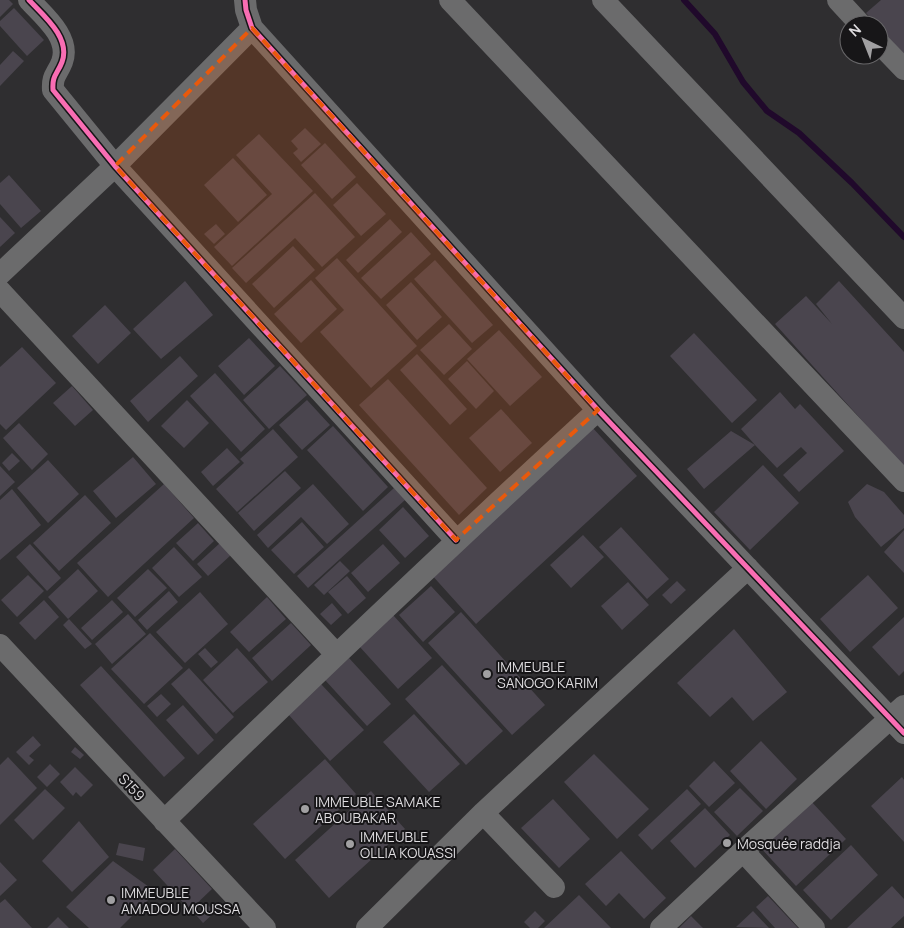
<svg xmlns="http://www.w3.org/2000/svg" width="904" height="928" viewBox="0 0 904 928" font-family="Manrope,sans-serif">
<style>
.lines{fill:none;stroke-linecap:round;stroke-linejoin:round}
.stream{stroke:#20092b;stroke-width:6}
.building{fill:#4a454e}
.minor{stroke:#6b6b6c;stroke-width:22}
.cycleway-casing{stroke:#171618;stroke-width:8}
.cycleway{stroke:#f96db3;stroke-width:5}
.marked{fill:#e8590c;fill-opacity:0.2;stroke:#e8590c;stroke-width:4;stroke-dasharray:10 6;stroke-linejoin:round}
.poi-dot{fill:#a1a0a2;stroke:#171618;stroke-width:2}
.labels{text-anchor:middle;dominant-baseline:central;stroke-width:4;stroke-linejoin:round;paint-order:stroke}
.poi-label{font-size:14px;fill:#dfdde0;stroke:#171618;text-anchor:start}
.street-label{font-size:14px;fill:#dfdde0;stroke:#171618}
</style>
<rect width="100%" height="100%" fill="#2f2e30"/>
<g class="lines">
<path class="stream" d="M684 0 715 34 743 82 767 111 799 133 852 183 904 237"/>
</g>
<path class="building" d="M0 0H9L13 4 0 17Z
M881 0H904V55L879 27V25H877L866 13Z
M14 8 44 40 27 56 0 26V21Z
M13 51 24 61 0 86V65Z
M305 128 321 144 301 162 293 153 298 149 291 141Z
M259 134 313 191 232 266 214 247 272 194 236 155Z
M325 143 356 177 332 199 301 165Z
M233 158 267 195 238 222 204 185Z
M9 175 41 211 21 228 0 204V183Z
M357 183 386 214 361 236 333 205Z
M315 193 355 237 322 267 295 238 246 283 232 268Z
M0 217 15 233 0 247Z
M390 219 402 232 358 273 346 260Z
M216 224 225 234 214 244 204 234Z
M411 232 431 254 381 299 361 278Z
M293 246 315 270 274 308 252 284Z
M337 258 417 346 371 388 320 332 344 310 315 278Z
M435 260 493 325 472 343 414 279Z
M311 280 337 309 301 343 274 314Z
M185 281 213 315 161 359 133 329Z
M839 281 904 352V467L775 324 806 296 832 324 816 304Z
M411 282 442 317 417 340 386 305Z
M105 305 131 333 98 364 72 336Z
M449 324 472 349 444 375 420 350Z
M499 330 542 377 510 406 467 359Z
M694 333 757 400 732 423 670 356Z
M249 338 275 366 244 395 218 366Z
M22 347 56 383 6 430 0 424V367Z
M417 354 467 409 450 425 400 370Z
M180 356 198 376 148 422 130 401Z
M467 361 494 391 476 409 448 379Z
M280 366 307 395 269 429 243 400Z
M215 373 265 429 241 452 190 396Z
M388 379 487 488 459 515 359 405Z
M72 386 93 410 75 426 53 403Z
M780 392 795 409 800 404 844 451 799 492 783 475 807 453 801 447 777 468 755 445 704 489 687 469 731 431 755 445 741 429Z
M187 400 209 423 184 448 161 426Z
M307 400 330 425 302 450 279 425Z
M501 409 532 443 500 472 469 438Z
M19 423 48 454 32 470 3 438Z
M333 426 388 487 363 511 307 450Z
M591 426 637 476 476 624 430 573Z
M273 429 298 457 237 512 216 489 244 463 240 459Z
M227 448 240 462 213 486 201 472Z
M12 453 20 461 9 471 2 463Z
M133 457 156 484 116 518 93 491Z
M48 460 79 494 48 523 17 488Z
M763 465 799 503 750 550 714 512Z
M0 466 15 482 0 496Z
M285 471 301 488 254 531 238 513Z
M164 484 194 518 108 597 77 563Z
M313 484 349 524 327 544 301 517 268 548 257 535Z
M867 484 884 492 904 515V528L881 547 855 517 848 502Z
M394 488 405 500 308 588 297 576Z
M12 489 41 525 0 560V500Z
M85 495 111 523 59 571 33 543Z
M403 507 429 536 405 558 379 530Z
M302 522 324 547 294 574 271 550Z
M198 523 214 541 193 561 176 543Z
M621 527 669 579 647 599 599 547Z
M904 530V573L884 552Z
M583 535 604 557 571 588 550 565Z
M220 543 231 555 208 576 197 564Z
M30 544 61 578 47 591 16 557Z
M383 544 400 563 368 592 351 573Z
M174 547 202 577 179 597 152 568Z
M340 561 350 571 324 595 314 585Z
M78 569 98 591 68 619 48 597Z
M148 569 167 588 135 617 117 598Z
M28 575 44 591 17 617 1 600Z
M868 575 898 608 850 652 820 619Z
M347 576 366 598 348 614 328 592Z
M677 581 686 590 671 604 662 595Z
M628 582 649 605 622 630 601 606Z
M431 586 455 612 423 642 399 615Z
M169 591 178 602 147 630 138 620Z
M200 592 228 624 185 663 156 632Z
M267 597 286 619 249 652 230 632Z
M44 600 59 617 35 640 19 623Z
M112 600 123 612 92 640 81 628Z
M332 603 342 615 331 625 320 614Z
M461 612 545 705 512 735 428 643Z
M128 614 146 634 112 664 95 644Z
M393 615 432 658 398 689 359 646Z
M904 617V671L899 676 872 647Z
M69 619 92 644 85 649 63 625Z
M291 623 311 645 272 681 252 658Z
M734 629 787 692 753 721 732 697 710 717 677 683Z
M150 633 183 668 144 704 111 669Z
M205 648 218 662 211 668 198 654Z
M237 648 268 682 233 713 203 680Z
M349 658 391 704 367 726 325 680Z
M442 665 503 731 466 765 405 699Z
M101 666 185 758 164 777 80 685Z
M189 668 234 717 216 734 171 684Z
M321 684 364 730 330 761 288 714Z
M161 694 171 704 157 717 147 706Z
M183 705 214 740 198 755 166 720Z
M414 714 460 764 429 792 383 742Z
M33 736 41 745 29 756 34 760 29 765 16 752Z
M761 741 797 779 766 809 730 771Z
M75 747 84 755 80 759 71 752Z
M594 754 649 809 617 839 564 782Z
M8 757 37 788 0 825V765Z
M325 759 356 794 285 859 253 824Z
M714 761 735 783 709 807 689 786Z
M50 764 60 774 47 787 37 777Z
M75 767 93 785 81 797 76 792 73 796 60 782Z
M902 777 904 780V842L871 806Z
M740 788 763 811 737 836 714 812Z
M45 789 65 808 33 840 14 820Z
M687 789 701 804 652 850 638 835Z
M371 791 405 829 329 898 295 860Z
M553 799 590 839 559 868 521 828Z
M810 800 846 839 796 886 760 847Z
M705 808 730 835 695 868 670 841Z
M79 821 109 857 72 892 42 861Z
M119 843 145 848 143 861 116 855Z
M851 845 878 875 831 920 803 890Z
M175 849 212 889 190 910 153 870Z
M621 851 666 898 644 919 619 893 606 906 585 884Z
M113 861 156 892 120 928H89L66 907Z
M0 862 17 880 0 896Z
M892 886 904 899V916L891 928H847Z
M579 895 611 928H544Z
M768 896 798 928H775L756 907Z
M5 899 32 928H0V903Z
M208 905 215 912 203 923 196 915Z
M535 911 545 921 538 928H530L524 922Z
M753 911 769 928 736 927Z
M691 916 703 928H679Z
M58 917 69 928H47Z"/>
<g class="lines">
<path class="minor" d="M29 0C44 16 71 38 62 62 57 75 52 75 53 90L115 166 456 540
M245 0 246 10 252 28 598 410 904 733
M450 0 904 481
M603 0 904 318
M838 0 861 25
M879 43 904 69
M0 274 115 166 252 28
M0 291 336 654
M0 645 265 928
M483 813 554 887
M164 821C307 682 451 545 598 410
M743 851 814 928
M367 928 483 813 748 568
M661 928 743 851 904 706"/>
<g class="cycleway-casing">
<path id="cycleway" d="M29 0C44 16 71 38 62 62 57 75 52 75 53 90L115 166 456 540
M245 0 246 10 252 28 598 410 904 733"/>
</g>
<use href="#cycleway" class="cycleway"/>
</g>
<path class="marked" d="M252 28 598 410 456 540 115 166Z"/>
<g class="poi-dot">
<circle cx="487" cy="674" r="5"/>
<circle cx="305" cy="809" r="5"/>
<circle cx="727" cy="843" r="5"/>
<circle cx="350" cy="844" r="5"/>
<circle cx="111" cy="900" r="5"/>
</g>
<g class="labels">
<g class="poi-label">
<text x="497" y="666">IMMEUBLE<tspan x="497" dy="16">SANOGO KARIM</tspan></text>
<text x="315" y="801">IMMEUBLE SAMAKE<tspan x="315" dy="16">ABOUBAKAR</tspan></text>
<text x="360" y="836">IMMEUBLE<tspan x="360" dy="16">OLLIA KOUASSI</tspan></text>
<text x="737" y="843">Mosquée raddja</text>
<text x="121" y="892">IMMEUBLE<tspan x="121" dy="16">AMADOU MOUSSA</tspan></text>
</g>
<g class="street-label">
<text transform="translate(132 787) rotate(47)">S159</text>
</g>
</g>
<g transform="translate(864 40) rotate(317)"><circle r="24" fill="#171618" stroke="#676668"/>
<path d="M0-4L9 19L0 12L-9 19Z" fill="#a1a0a2"/>
<text y="-8" font-size="14" font-weight="bold" text-anchor="middle" fill="#dfdde0">N</text>
</g>
</svg>
